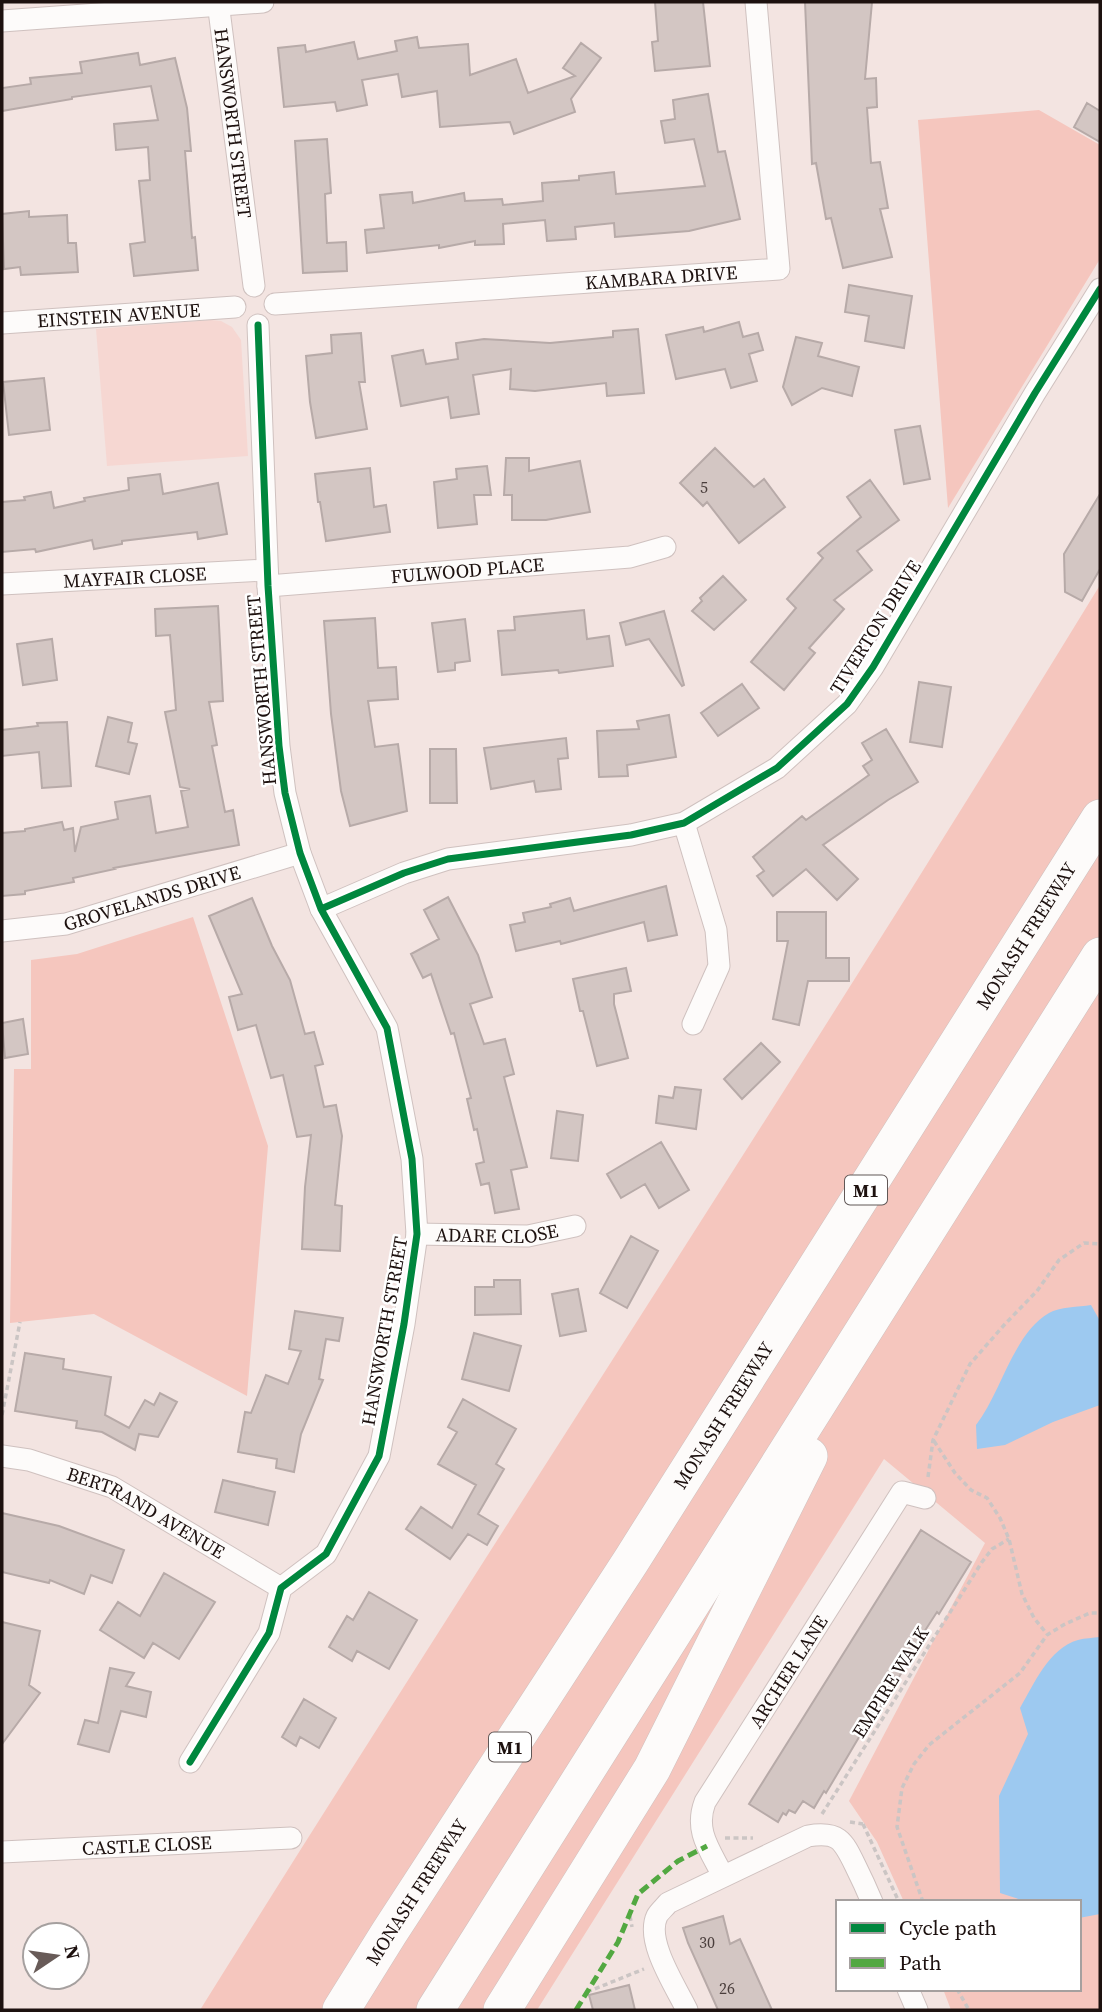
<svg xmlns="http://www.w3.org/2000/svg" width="1102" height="2012" viewBox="0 0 1102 2012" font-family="'Source Serif 4',serif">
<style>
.built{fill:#f6d7d2}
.green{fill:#f5c6be}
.water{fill:#9dc9f0}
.building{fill:#d3c6c3;stroke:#b7aaa8;stroke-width:2}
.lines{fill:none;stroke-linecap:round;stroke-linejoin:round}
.street-casing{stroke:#cfc1bf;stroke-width:23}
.highway-casing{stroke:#cfc1bf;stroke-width:38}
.path{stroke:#cbc5c4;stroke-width:3.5;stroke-dasharray:5 3.5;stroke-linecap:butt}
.street{stroke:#fdfbfa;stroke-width:21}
.highway{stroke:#fdfbfa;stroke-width:37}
.quiet{stroke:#52a841;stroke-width:5;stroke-dasharray:10 5;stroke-linecap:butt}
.cycleway-casing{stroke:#fff;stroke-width:11}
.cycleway{stroke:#00873e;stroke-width:7}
.labels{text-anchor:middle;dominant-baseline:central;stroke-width:5;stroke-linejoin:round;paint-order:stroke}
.number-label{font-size:16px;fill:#4a3e3c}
.shield{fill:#fff;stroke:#615857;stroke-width:2}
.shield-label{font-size:18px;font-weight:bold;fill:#1d110f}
.street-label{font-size:19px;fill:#1d110f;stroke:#fff}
</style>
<rect width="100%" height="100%" fill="#f3e4e1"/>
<path class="built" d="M211 320 221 321 232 327 241 340 248 456 107 466 96 329Z"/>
<path class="green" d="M1039 110 1100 145V259L948 508 918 120Z
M1100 585V2010H951L943 1989H1079V1902H904L877 1842 849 1801 985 1543 884 1459 537 2010H200C497 1534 807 1064 1100 585Z
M193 917 268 1146 247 1396 94 1314 10 1323 14 1069H31V960L77 954Z"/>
<path class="water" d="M1091 1305 1100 1321V1405L1053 1422 1005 1445 977 1449 976 1425C1001 1393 1013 1334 1049 1313 1059 1307 1079 1307 1091 1305Z
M1100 1637V1914L1079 1918V1902H1028L1000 1893 999 1796 1028 1734 1020 1708C1034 1684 1049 1648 1078 1640 1085 1638 1093 1638 1100 1637Z"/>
<path class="building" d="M655 2H703L710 66 655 71 652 42 658 41Z
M805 2H872L865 79 876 78 877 107 867 108 871 163 880 162 888 208 880 209 892 257 843 268 831 218 826 219 816 163 812 164Z
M417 37 419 48 468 44 470 75 516 59 528 93 575 76 563 68 581 43 601 58 571 99 575 112 514 134 510 122 440 127 437 91 402 97 398 74 362 80 367 105 337 111 335 102 284 107 278 48 305 45 306 52 354 42 358 59 397 51 395 41Z
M138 53 140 65 175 58 187 108 191 151H185L192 238 195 237 198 270 134 276 130 244 145 242 139 181 150 180 148 147 116 150 114 124 158 120 151 86 72 97V99L2 111V88L31 84 30 78 82 73 80 62Z
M708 94 718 152 725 151 740 219 689 231 615 237 614 223 575 227 576 239 547 241 545 220 503 224 504 244 475 245V241L439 248V245L367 253 365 230 384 228 380 195 412 192 413 203 464 193 465 201 502 199 503 205 543 201 542 183 579 180V176L614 172 616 194 705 186 694 139 665 143 661 121 675 119 673 100Z
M1087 103 1100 111V142L1074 127Z
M327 139 331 193 325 194 327 243 346 242 347 271 303 273 295 141Z
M29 211V217L67 215 68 243H76L78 272 21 275 20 267 4 269 2 214Z
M849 285 912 296 904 348 865 341 869 316 845 312Z
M739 322 743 337 758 333 763 350 749 354 757 381 731 388 725 369 676 379 666 335 703 327 704 332Z
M638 329 644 393 607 396 606 383 535 391 510 389 511 369 473 375 479 414 451 418 448 397 401 406 392 356 423 350 426 364 458 359 456 343 484 339 550 343 613 337V331Z
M361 333 365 382H359L367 429 316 438 310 402 306 356 332 353 331 335Z
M796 337 822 343 818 356 859 367 852 396 822 388 792 405 783 387Z
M44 378 50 430 9 435 3 382Z
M920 426 930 479 904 484 895 430Z
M715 448 754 487 764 479 785 507 739 543 707 502 703 506 680 483Z
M506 458H529V471L580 461 590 512 546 520H512V495H504Z
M487 466 491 495H474L477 524 438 528 434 482 457 479 456 469Z
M370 468 374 507 386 505 390 532 326 541 320 502H318L315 474Z
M160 474 163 494 218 483 227 534 198 539 197 532 122 541V544L94 549 92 540 36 552 35 549 2 552V502L25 500 24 497 51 492 54 508 85 501 84 498 129 490 128 478Z
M870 480 899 520 857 551 872 570 834 600 844 609 809 648 815 653 784 690 751 662 796 608 787 599 823 558 818 553 861 517 847 497Z
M1100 494V569L1082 601 1065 592 1064 554Z
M723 576 746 600 714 630 692 611 702 601 700 598Z
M218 606 223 701 209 702 217 745 212 746 225 812 233 810 239 845 114 868 115 869 73 878 74 882 25 891V894L2 896V833L25 831V829L62 822 64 830 73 828 75 852 81 827 118 819 115 802 150 796 156 833 188 827 181 791 190 789 180 787 165 712 176 710 170 635 156 636 155 609Z
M584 610 587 639 609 636 613 666 559 673 558 670 502 675 498 631 515 630 514 617Z
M664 611 684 685 682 686 649 639 626 645 620 623Z
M375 618 378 668 396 667 398 699 368 701 375 747 398 744 407 811 350 826 341 791 331 714 324 621Z
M465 619 470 661 455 663V670L438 672 432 623Z
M52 639 57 680 23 685 17 644Z
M919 682 951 687 942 747 910 742Z
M742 684 759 708 718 736 701 713Z
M669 715 676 757 627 765 628 776 599 777 597 731 639 729 637 721Z
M108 717 132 723 128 742 137 744 129 774 96 766Z
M67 722 71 786 42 788 39 752 2 756V730L38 726 37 723Z
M886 729 918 782 888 800 823 845 858 879 837 900 806 869 773 896 757 876 764 871 753 857 802 816 806 820 869 775 863 766 872 760 862 743Z
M566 738 568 758 558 759 561 789 536 792 534 781 491 789 484 748Z
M430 749H456L457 803H430Z
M666 886 677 935 648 941 644 922 561 944 560 941 516 951 510 925 525 922 523 913 551 907 550 904 570 898 574 911Z
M448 897 478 955 492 997 470 1004 484 1044 505 1039 514 1074 504 1077 527 1167 511 1170 519 1209 495 1213 489 1183 481 1185 476 1164 484 1162 477 1129 474 1130 467 1099 471 1098 454 1033 451 1034 431 974 423 978 411 954 439 939 424 910Z
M252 898 272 946 290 980 305 1034 314 1032 323 1064 315 1066 324 1107 336 1105 342 1136 335 1205 342 1206 340 1251 302 1249 305 1187 311 1135 297 1137 283 1075 271 1078 256 1025 238 1030 229 997 242 994 209 916Z
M777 912H826V958H849V981H808L799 1025 773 1019 788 941H777Z
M626 968 631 991 614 994V1004L628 1058 597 1066 583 1011H580L573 979Z
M23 1019 28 1054 5 1058 2 1023Z
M761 1043 780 1062 742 1099 724 1079Z
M675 1087 701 1090 696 1129 656 1123 659 1096 673 1098Z
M557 1111 583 1115 578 1161 551 1158Z
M661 1142 689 1190 659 1208 645 1184 621 1198 607 1174Z
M631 1236 658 1251 627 1308 600 1293Z
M494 1280H520L521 1314 475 1315V1287H494Z
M578 1289 586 1331 560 1336 552 1294Z
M295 1311 343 1318 339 1341 326 1339 319 1379 323 1380 301 1434 294 1472 276 1468 277 1459 238 1452 245 1412 251 1413 266 1375 288 1384 301 1351 289 1349Z
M474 1333 521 1346 509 1391 462 1379Z
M25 1353 64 1359 63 1369 111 1377 105 1415 129 1428 145 1400 154 1405 160 1393 177 1402 158 1437 139 1434 135 1450 102 1432 76 1428 77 1421 15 1411Z
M463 1399 516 1429 496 1464 504 1469 478 1514 498 1526 487 1545 468 1534 450 1559 406 1529 421 1507 452 1528 476 1485 438 1464 457 1432 448 1427Z
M223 1480 275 1492 268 1525 215 1512Z
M2 1513 59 1526 124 1550 112 1583 91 1575 84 1594 50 1580 49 1583 2 1572Z
M921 1530 971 1562 939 1614 937 1612 915 1646 917 1647 881 1707 878 1705 826 1793 824 1791 814 1808 803 1801 795 1813 789 1810 786 1815 783 1813 778 1822 749 1804Z
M164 1573 215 1602 179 1659 153 1643 144 1658 100 1630 118 1602 140 1616Z
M369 1592 417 1620 389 1669 357 1651 352 1661 329 1647 347 1616 353 1620Z
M2 1622 40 1631 29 1685 40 1693 2 1744Z
M110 1668 134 1673 126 1686 151 1692 146 1717 121 1711 109 1752 78 1744 85 1720 98 1723Z
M304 1699 336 1718 319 1748 300 1737 296 1746 282 1737Z
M723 1916 730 1944 740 1939 772 2010H718L688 1943 683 1928Z
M629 1985 635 2010H593L589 1995Z"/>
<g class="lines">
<g class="street-casing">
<g id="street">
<path id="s1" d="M218 2 254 286"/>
<path d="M2 21 263 2"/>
<path id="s2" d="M275 304 779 269 756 2"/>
<path id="s3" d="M2 323 235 307"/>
<path id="s4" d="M2 584 267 570"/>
<path id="s5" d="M268 586 630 557 665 547"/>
<path d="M684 823 716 930 719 966 693 1024"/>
<path d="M321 909 404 873 448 859 631 835 684 823 777 768 847 704 873 667 1035 393 1100 289"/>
<path id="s6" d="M2 931 66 924 300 853"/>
<path id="s7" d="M417 1234 528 1236 575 1226"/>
<path id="s8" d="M2 1456 29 1460 112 1487 281 1588"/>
<path d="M190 1762 269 1633 281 1588 326 1554 379 1456 404 1324 417 1234 412 1159 387 1028 321 909 300 853 285 793 279 746 268 586 258 325"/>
<path id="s9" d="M2 1852 291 1838"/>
<path id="s10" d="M723 1876C710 1850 694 1831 705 1802L902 1492 925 1498"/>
<path d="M908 1989 917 2010"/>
<path d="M687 2010C676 1987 645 1941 657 1916 659 1912 665 1907 668 1903L808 1836C838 1831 843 1840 855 1865 861 1877 867 1890 872 1902"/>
</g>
</g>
<g class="highway-casing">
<g id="highway">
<path id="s11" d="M341 2010 389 1933 631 1561 1100 818"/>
<path d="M435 2010 1100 956"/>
<path d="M502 2010 652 1769 809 1456"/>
</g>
</g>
<path class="path" d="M2 1415 20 1322
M934 1441 955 1473 971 1490 987 1498 1000 1518 1009 1539 1022 1594 1034 1618 1047 1634
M928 1477 933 1440 970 1364 1005 1324 1037 1291 1059 1260 1084 1243 1100 1244
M822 1814 982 1562 992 1549 1009 1539
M850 1822 863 1824
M863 1824 899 1902
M725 1838H753
M923 1902 897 1827 902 1788 914 1764 929 1745 1020 1673 1047 1635 1065 1624 1090 1613H1100
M630 1916 632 1927
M957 1989 969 2010
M587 1992 644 1969"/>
<use href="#street" class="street"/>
<use href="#highway" class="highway"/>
<path class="quiet" d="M576 2010 618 1942 638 1894 678 1861 707 1846"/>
<g class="cycleway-casing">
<path id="cycleway" d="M321 909 404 873 448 859 631 835 684 823 777 768 847 704 873 667 1035 393 1100 289
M190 1762 269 1633 281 1588 326 1554 379 1456 404 1324 417 1234 412 1159 387 1028 321 909 300 853 285 793 279 746 268 586 258 325"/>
</g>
<use href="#cycleway" class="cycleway"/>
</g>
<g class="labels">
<g class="number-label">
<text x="704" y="487">5</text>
<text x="707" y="1942">30</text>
<text x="727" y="1988">26</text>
</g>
<g class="shield">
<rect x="845" y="1175.5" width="42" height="29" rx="5"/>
<rect x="489" y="1732.5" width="42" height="29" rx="5"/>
</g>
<g class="shield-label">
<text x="866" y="1190">M1</text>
<text x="510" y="1747">M1</text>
</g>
<g class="street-label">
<text stroke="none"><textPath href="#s1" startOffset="122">HANSWORTH STREET</textPath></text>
<text stroke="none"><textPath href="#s2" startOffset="387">KAMBARA DRIVE</textPath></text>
<text stroke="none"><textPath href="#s3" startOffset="117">EINSTEIN AVENUE</textPath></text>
<text stroke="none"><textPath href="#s5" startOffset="200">FULWOOD PLACE</textPath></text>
<text stroke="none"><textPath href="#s4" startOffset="133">MAYFAIR CLOSE</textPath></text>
<text transform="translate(875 627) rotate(-58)">TIVERTON DRIVE</text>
<text transform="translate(261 690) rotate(-95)">HANSWORTH STREET</text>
<text stroke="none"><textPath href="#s6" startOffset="154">GROVELANDS DRIVE</textPath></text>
<text stroke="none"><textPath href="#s11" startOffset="1274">MONASH FREEWAY</textPath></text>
<text stroke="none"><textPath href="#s7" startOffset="80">ADARE CLOSE</textPath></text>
<text transform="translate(384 1331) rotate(-80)">HANSWORTH STREET</text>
<text stroke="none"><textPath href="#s11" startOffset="707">MONASH FREEWAY</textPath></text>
<text stroke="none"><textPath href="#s8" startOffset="156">BERTRAND AVENUE</textPath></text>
<text stroke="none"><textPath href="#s10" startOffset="234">ARCHER LANE</textPath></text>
<text transform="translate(890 1682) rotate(-58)">EMPIRE WALK</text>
<text stroke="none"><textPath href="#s9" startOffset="145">CASTLE CLOSE</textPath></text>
<text stroke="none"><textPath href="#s11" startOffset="140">MONASH FREEWAY</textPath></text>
</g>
</g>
<rect width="1102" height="2012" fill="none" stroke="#1d110f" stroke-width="7"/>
<rect x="836" y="1900" width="245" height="91" fill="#ffffff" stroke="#a5a09f" stroke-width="2"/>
<rect x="850" y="1923" width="35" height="10" fill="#00873e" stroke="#a5a09f" stroke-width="2"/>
<text x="899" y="1935" font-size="21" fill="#1d110f">Cycle path</text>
<rect x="850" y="1958" width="35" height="10" fill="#52a841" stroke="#a5a09f" stroke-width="2"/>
<text x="899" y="1970" font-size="21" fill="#1d110f">Path</text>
<g transform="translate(56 1956) rotate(77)"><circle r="33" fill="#ffffff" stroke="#a5a09f" stroke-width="2"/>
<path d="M0-5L12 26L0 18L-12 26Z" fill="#685b58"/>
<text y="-10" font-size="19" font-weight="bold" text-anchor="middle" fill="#1d110f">N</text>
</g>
</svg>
